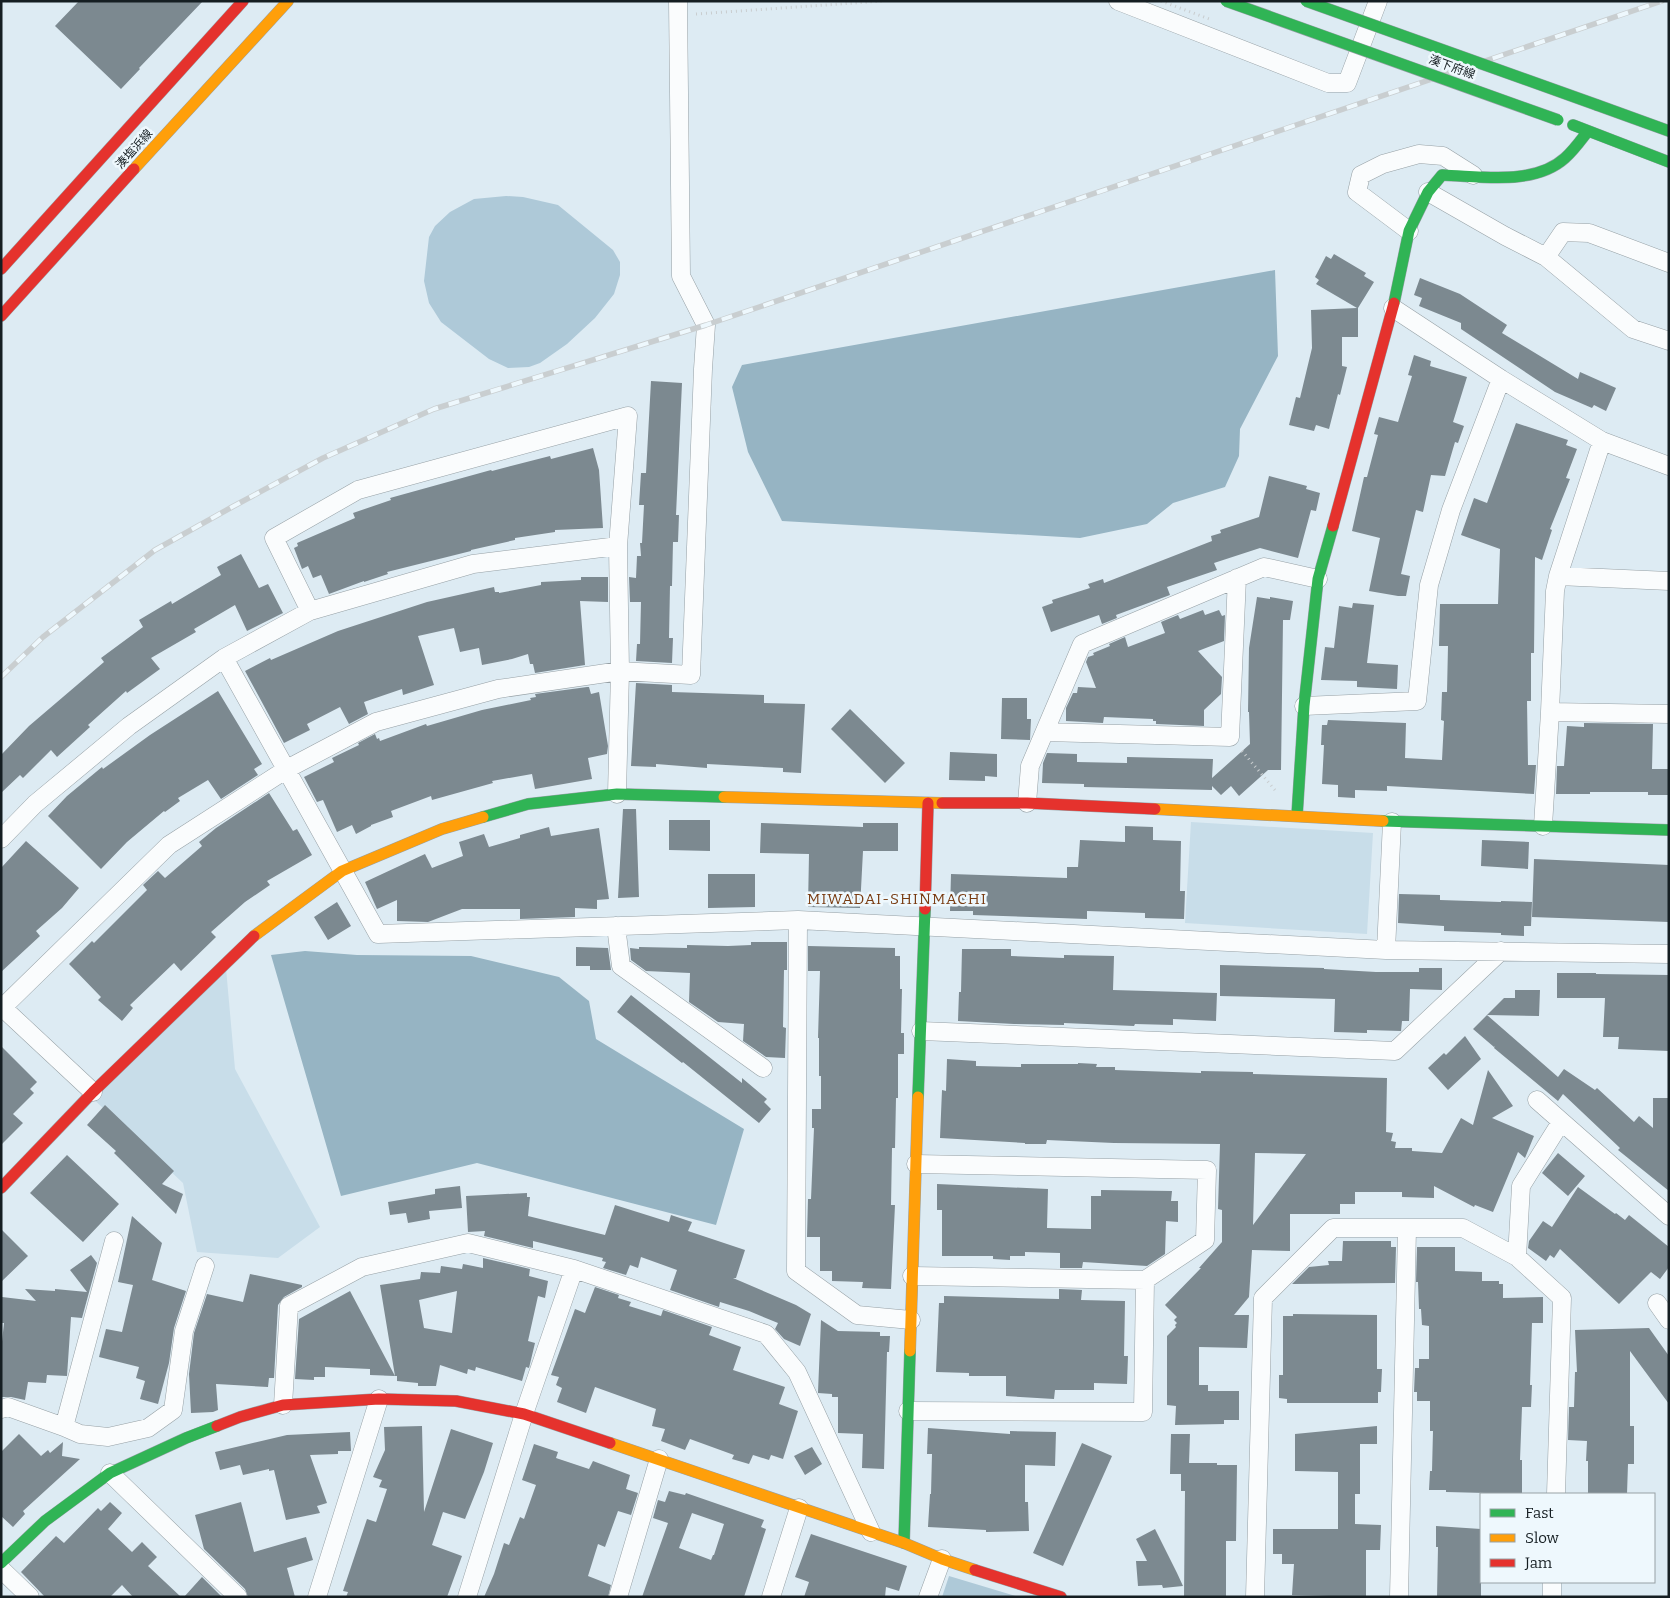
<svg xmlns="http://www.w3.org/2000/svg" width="1670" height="1598" viewBox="0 0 1670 1598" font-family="Bitter,'Noto Sans JP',serif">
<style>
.green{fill:#c8dde9}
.forest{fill:#aec9d8}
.water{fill:#96b4c3}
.building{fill:#7c8990;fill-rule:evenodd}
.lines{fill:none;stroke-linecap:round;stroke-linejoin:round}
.street-casing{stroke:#96a0a5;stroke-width:19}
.fast-casing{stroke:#96a0a5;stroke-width:12}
.slow-casing{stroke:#96a0a5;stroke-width:12}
.jam-casing{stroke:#96a0a5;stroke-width:12}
.path{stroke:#c9cdcf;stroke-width:3;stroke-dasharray:1 4;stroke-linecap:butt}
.street{stroke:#fafcfd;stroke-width:18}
.fast{stroke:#30b455;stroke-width:11}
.slow{stroke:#ff9f0a;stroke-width:11}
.jam{stroke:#e5322d;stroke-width:11}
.rail-casing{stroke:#c9ced0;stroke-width:5.5}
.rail{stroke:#eef8fd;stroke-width:4;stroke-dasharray:11;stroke-linecap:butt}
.fast-bridge-casing{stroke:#96a0a5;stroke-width:12;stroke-linecap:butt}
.path-bridge{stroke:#c9cdcf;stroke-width:3;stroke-dasharray:1 4;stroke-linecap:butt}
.fast-bridge{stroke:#30b455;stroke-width:11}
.labels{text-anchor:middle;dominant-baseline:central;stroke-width:5;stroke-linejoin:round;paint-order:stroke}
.street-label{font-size:12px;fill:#151e22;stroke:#eef8fd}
.quarter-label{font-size:15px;letter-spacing:1px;fill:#793c12;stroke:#eef8fd}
</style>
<rect width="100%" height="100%" fill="#ddebf3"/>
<path class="green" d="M1191 822 1373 833 1367 934 1185 923Z
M225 957 235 1069 320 1227 278 1258 197 1252 183 1183 88 1094Z"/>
<path class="forest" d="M506 196 523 197 558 205 613 250 620 262V275L614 294 595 318 567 344 540 363 529 367 508 368 489 359 441 322 429 303 424 281 429 237 435 226 450 212 474 199Z
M949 1576 1019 1597H942Z"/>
<path class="water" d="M1275 270 1278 356 1240 429 1239 456 1225 487 1173 503 1147 524 1080 538 782 521 748 452 732 387 742 365Z
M305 951 357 955 471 956 559 977 589 1001 596 1039 744 1129 716 1225 477 1163 341 1196 271 955Z"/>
<path class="building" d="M79 1H203L139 68 140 69 121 89 55 26Z
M1334 254 1366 273 1364 276 1374 282 1358 308V337H1342V366L1347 367 1340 395 1338 394 1329 429 1316 425 1314 431 1289 425 1296 397 1300 398 1312 348 1311 310 1357 308 1316 284 1319 280 1315 277 1326 256 1331 259Z
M1420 278 1460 294 1507 325 1502 333 1578 379 1580 372 1616 388 1606 411 1594 405 1592 408 1555 392 1461 329V323L1419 306 1422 298 1414 295Z
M1414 355 1431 361 1430 366 1467 377 1453 422 1464 426 1458 443 1455 442 1445 476 1431 475 1423 512 1416 510 1401 574 1410 576 1406 596H1398L1369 591 1380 538 1352 531 1364 477H1367L1378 435 1374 434 1379 417 1398 422 1412 376 1408 375Z
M651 381 682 383 676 515H679L678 542H673L672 586H670L669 638H673L672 663 636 661 637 644H640L641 602H630L629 577 636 578 637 556H641L640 543H642L644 505H639L641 473H646Z
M1516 423 1568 440 1566 445 1577 449 1566 478 1570 479 1550 529 1552 530 1542 560 1535 557 1534 653H1531V701H1527L1528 765H1536L1534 794 1387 786V791L1355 790V798L1338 797V785L1322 784 1324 745H1321L1322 725H1327L1328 720 1406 723 1405 758 1442 760 1444 721 1441 720 1442 692H1447L1448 646H1439L1440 604H1498L1500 549 1461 535 1474 498 1487 503Z
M593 448 599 470 603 528 555 530V532L515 538V540L471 550V551L387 572 388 574 364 582V581L329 594 321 575 313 578 308 566 302 569 294 548 298 546 297 543 355 518 353 513 391 500 390 498 491 470 492 471 550 456 551 459Z
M1269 476 1307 486 1306 489 1320 493 1316 511 1311 510 1298 558 1260 548 1214 563 1217 570 1167 587 1170 595 1116 615 1117 618 1102 624 1099 615 1051 632 1042 607 1053 603 1052 600 1090 588 1088 584 1103 579 1104 583 1212 541 1211 536 1221 533 1220 530 1259 517Z
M241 554 259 588 268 584 283 613 247 631 235 605 194 629 196 632 151 658 160 669 127 693 126 691 88 725 90 727 57 757 51 750 23 778 20 775 1 793V755L29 726 104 662 101 658 143 627 139 620 171 601 172 604 221 575 217 567Z
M581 577H608V602L580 601 585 665 535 673 533 664H530L528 654 512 659 482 665 479 648 460 652 454 628 418 636 434 685 403 695 402 689 364 702 368 714 349 724 340 707 307 724 310 730 284 743 245 671 270 658 271 660 338 631 427 602 494 587 495 592H499V593L541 585V582L581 580Z
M1257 597 1270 599V597L1293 601 1290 620H1283L1281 770H1268L1239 796 1231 786 1221 795 1212 786V790L1084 787V784L1042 783 1043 763 1047 753 1077 754V762L1127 763V757L1213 759 1212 778 1250 744 1249 712H1248L1249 648Z
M1353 603 1374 605 1367 663 1398 665 1397 689 1357 687V681L1321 680 1325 647 1334 648 1339 606 1352 608Z
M1203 610 1205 615 1219 610 1222 616 1225 615 1224 641 1198 651 1222 677 1221 694 1204 710V726L1156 724V721H1153V719L1104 717 1103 723 1066 721V708L1073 693H1077L1078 687 1096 688 1086 662 1088 657 1094 655 1093 653 1110 646 1109 644 1125 637 1128 647 1165 633 1161 622 1178 615 1180 619Z
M636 683 672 685V692L764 695V703L805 704 801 773 783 772V768L707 764V768L656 764V767L631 766Z
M587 687H589L591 694 599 692 608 746 607 754 588 758 592 779 535 789 532 774 492 781 493 783 432 800 431 796 391 811 393 817 371 825V826L356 834 352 825 337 832 323 800 317 802 304 777 334 762 332 758 359 745 358 743 375 734 377 739 379 738 380 741 426 724 427 726 482 710 531 700 530 698 536 697 535 694Z
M218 691 262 764 254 769 258 775 221 799 208 780 178 798 180 801 165 812 164 811 127 842 101 869 48 816 67 796 102 767 103 769 150 735Z
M1002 698H1027V719H1031L1030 740 1001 739Z
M850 709 905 763 885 783 831 729Z
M1584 723 1653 724 1652 769H1669V795H1648V792H1590V794H1556L1557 766H1564L1567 726 1584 727Z
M950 752 997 754V777L985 776V781L949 780Z
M269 793 293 831 297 829 312 855 267 881 270 885 245 902 211 932 216 937 181 971 174 963 130 1005 133 1008 122 1021 98 1000 101 997 69 964 92 941 94 943 147 890 143 885 158 871 165 878 202 846 199 842 216 828Z
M623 809H636L639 897 618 898Z
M669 820H710V851L669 850Z
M761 823 863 827V823H898V851H863L860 908 808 907 809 854 760 853Z
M1125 826 1153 827V840L1181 841 1180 891H1185L1184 919 1145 918V913L1087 911V919L973 915V911H950L951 874 1067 878V867H1078L1080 840 1125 842Z
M549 827 551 836 599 828 609 899 597 900V909L575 908V917L520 919V909H462L428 922 397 921V900L377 909 365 882 425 854 432 868 463 856 459 842 484 834 489 847 520 838V835Z
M1482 840 1529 842 1528 869 1481 866Z
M26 841 79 888 62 908 36 931 40 936 1 972V868Z
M1534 859 1669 865V922L1532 917Z
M708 874H755V907L708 908Z
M1399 894 1440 895V900L1501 902V901L1532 902 1531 926H1524V936L1501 935V933L1444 931V926L1398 923Z
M337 902 351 926 328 940 314 917Z
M751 942H787V970H784L783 1027 786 1028 785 1058 766 1057 743 1041 744 1024 718 1022 689 1002 690 973 646 971 631 960 630 948 639 949V947L687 948V945L728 946 751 945Z
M808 946 895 948V956H900V989H902L901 1033H904V1054H898V1098H896L895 1148H892L891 1205H895L891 1289 862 1288 863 1282 832 1281V1271H820V1237H807L808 1199H811L814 1128H812V1109H821V1076H819V1038H818L820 971H808Z
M576 947 608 948 611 970H590V966H576Z
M962 949H1011V956L1064 958V955L1114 956 1113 990 1217 993 1216 1021 1173 1019V1025L1135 1024 1134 1026 1064 1023V1025L1014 1024 958 1021 959 992H961Z
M1220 965 1324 968V969L1376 972H1419V968H1442V990L1410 989 1409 1021H1402L1401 1031 1367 1030V1033L1334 1032 1335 999 1220 996Z
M1557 973H1596V974L1669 975V1051L1618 1049 1619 1037H1603L1605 998H1557Z
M1515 990H1540L1539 1016 1487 1015 1558 1077 1564 1069 1595 1090 1597 1088 1634 1122 1639 1116 1653 1128V1098H1669V1191L1618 1150 1620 1148 1563 1094 1558 1101 1494 1048 1495 1046 1494 1047 1473 1029 1504 998H1515Z
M631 995 742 1083V1078L767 1099 764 1102 771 1109 759 1123 683 1062 682 1063 617 1012Z
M1465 1036 1481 1059 1448 1090 1428 1068 1444 1053 1446 1055Z
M1 1046 37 1082 30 1089 34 1093 13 1114 23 1123 1 1145Z
M947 1059 976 1061V1066L1021 1067V1064H1078V1063L1097 1064 1096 1067H1115V1070L1201 1073V1071L1253 1072V1074L1387 1078 1386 1132 1393 1133 1391 1141 1396 1142 1395 1148H1412V1151L1442 1153 1461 1118 1473 1125 1488 1070 1513 1106 1492 1118 1534 1136 1525 1158 1518 1152 1493 1212 1475 1205 1474 1207 1434 1186V1198L1402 1197V1192H1355V1204H1340V1214H1290V1251L1252 1250 1249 1297 1234 1315H1249L1247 1348 1199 1347V1385H1208V1391H1239V1420H1224V1424L1175 1425 1176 1406 1167 1405V1336L1176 1327 1175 1325 1177 1323 1174 1320 1177 1317 1165 1305 1201 1268H1199L1222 1242V1210L1218 1209 1220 1144 1114 1143 1047 1140 1046 1144H1025V1143L940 1138 942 1090 946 1091ZM1255 1153 1306 1154 1253 1225Z
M105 1105 174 1171 162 1184 183 1194 176 1214 114 1153 116 1151 87 1125Z
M1558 1153 1585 1176 1568 1196 1542 1173Z
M67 1155 119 1204 83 1242 30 1193Z
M937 1184 1048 1189 1047 1228 1091 1229V1196H1101V1190L1172 1191 1171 1201H1178V1222L1166 1221 1165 1254 1147 1266 1083 1262 1082 1268H1060V1253L1025 1252V1256H1010V1260L993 1259V1256H942V1210H937Z
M460 1186 462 1208 429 1211 430 1219 408 1223 406 1213 390 1215 388 1202 435 1194V1189Z
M1578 1187 1615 1214 1616 1213 1625 1220 1629 1215 1669 1247V1267L1660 1279 1651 1272 1619 1304 1560 1249 1554 1258 1550 1255 1546 1261 1528 1248 1529 1241 1543 1221 1552 1227Z
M527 1193V1197H530L528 1216 605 1235 615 1205 669 1222 671 1215 692 1222 688 1231 745 1250 736 1278H733L796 1305 811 1314 800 1346 784 1339 775 1329 778 1323 749 1311 720 1302 719 1307 670 1290 677 1270 641 1257 638 1268 630 1265 626 1275 603 1268 606 1262 602 1261 603 1258 533 1241V1248L484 1236 485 1231 468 1232 466 1196Z
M132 1216 162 1243 152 1280 186 1291 174 1328 169 1363 158 1404 140 1399 145 1381 136 1378 139 1367 99 1357 106 1329 122 1332 133 1285 118 1282Z
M1 1229 28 1256 1 1282Z
M1343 1241H1391V1247H1396L1395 1283 1292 1284 1309 1267 1329 1265 1328 1261H1342Z
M1417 1247H1455V1271L1482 1272V1281H1499V1284H1503V1298L1543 1297V1323H1532L1530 1385H1532L1531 1407H1522L1520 1460H1522V1494H1486V1493L1446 1492V1490H1429L1430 1471H1432L1433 1431H1430V1401H1417V1392H1414L1415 1368H1419V1359H1429V1326L1422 1325 1421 1309H1419L1418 1282H1416Z
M91 1255 97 1263 82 1318 71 1317 67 1376 47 1375 46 1383 28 1382 25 1400 11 1397H1V1351L4 1323H1L2 1297 36 1301 25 1289 55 1291V1289L87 1292 70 1270Z
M483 1258 530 1269 529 1276 548 1281 545 1298 538 1296 528 1341 535 1343 529 1368 526 1367 522 1381 476 1367 475 1371 468 1369 467 1374 440 1365 436 1386H418V1383L397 1381V1376L370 1375V1369L325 1367V1377H314V1380L295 1379 299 1319 350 1291 395 1376 380 1285 420 1279 421 1272 440 1273 441 1266 462 1269 463 1264 483 1268ZM457 1291 452 1333 424 1328 419 1300Z
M250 1274 302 1285V1287L284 1297 278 1305 274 1378H269L268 1387 216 1384 218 1410 213 1412 191 1413 189 1374 194 1333 207 1294 243 1302Z
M595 1287 619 1295 618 1298 631 1302 629 1306 661 1316 663 1310 712 1327 709 1335 741 1347 733 1370 785 1387 779 1404 798 1411 783 1459 771 1455 769 1460 753 1455 749 1464 732 1459 734 1455 690 1439 685 1450 661 1441 665 1429 652 1426 656 1409 595 1387 586 1413 557 1402 562 1388 556 1385 559 1377 551 1375 575 1309 585 1313Z
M1059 1289 1082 1290 1081 1300 1125 1301 1124 1356H1128L1127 1384 1094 1383V1390H1055L1054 1399 1006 1396V1376H969V1373L936 1372 939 1303H944V1296L1059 1299Z
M1293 1314 1377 1315V1369H1382L1381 1392H1378V1403H1287V1399L1279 1398V1375H1283V1316H1293Z
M821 1320 838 1331 880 1332V1336H890L889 1352H887L884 1469 862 1468 863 1434 838 1433V1397H832V1394L818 1393V1392Z
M1649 1328 1669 1356V1404L1630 1351V1426H1634V1464H1628L1627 1494H1588V1461H1586L1587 1441 1568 1440 1569 1407H1574L1575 1372H1577L1575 1330Z
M422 1426 424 1512 451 1429 493 1443 484 1472 465 1519 443 1512 432 1545 462 1556 447 1597H346L348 1592 343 1591 367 1519 376 1522 387 1489 379 1487 382 1480 373 1477 385 1450 384 1427Z
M1377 1426V1444H1360V1494H1355V1524L1381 1525 1380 1550H1366V1597L1292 1595 1294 1564H1282V1554H1273V1529H1338V1472L1295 1471V1434Z
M928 1428 1010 1434V1431L1056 1432 1055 1466 1025 1465V1502H1028L1029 1531 986 1532V1530L928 1527 930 1494H931L932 1454H927Z
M350 1432 351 1451H338V1454L310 1455 327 1503 317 1506 320 1513 286 1520 274 1470 269 1471V1469L243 1475 240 1465 220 1470 215 1452 287 1435Z
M19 1434 41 1456 48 1450 50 1453 63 1442 62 1456 80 1459 23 1511 25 1514 13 1527 1 1516V1452Z
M1171 1434H1190L1189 1463H1217V1465H1237L1236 1541H1226V1597H1184L1185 1491H1181V1474H1170Z
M1082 1443 1112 1456 1063 1566 1033 1553Z
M534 1444 558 1452 556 1458 589 1469 593 1461 630 1475 626 1489 638 1493 631 1515 618 1511 605 1547 598 1544 588 1576 611 1585 608 1597H484L494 1574 504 1543 509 1545 520 1517 524 1519 536 1485 522 1480Z
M812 1447 822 1464 805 1475 794 1456Z
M669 1491 685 1495 686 1493 764 1520 761 1527 766 1529 744 1597H642L668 1523 653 1518 658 1500 665 1502ZM692 1513 724 1524 714 1555H713L711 1560 679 1548Z
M110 1502 122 1513 108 1529 132 1552 142 1542 157 1557 148 1566 181 1597H133L122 1585 110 1597H45L21 1572 56 1536 64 1543 98 1508 101 1511Z
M241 1502 254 1552 306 1537 313 1560 287 1568 295 1597H248L245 1589 204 1549 195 1515Z
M1436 1526 1481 1529V1597H1437L1438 1547H1436Z
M1155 1529 1177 1573 1183 1586 1163 1588 1162 1585 1138 1586 1136 1561H1147L1136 1539Z
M811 1534 907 1566 899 1591 886 1587 885 1597H804L809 1582 795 1577Z
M202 1577 222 1597H184Z"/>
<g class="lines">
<g class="street-casing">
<path id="street" d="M1118 1 1328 83H1347L1378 1
M1428 192 1505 236 1546 257 1633 329 1669 341
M1409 231 1357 192 1361 175 1383 164 1419 154 1443 156 1473 175
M1546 257 1563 232 1589 233 1669 263
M1393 308 1501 379 1602 441 1669 466
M1558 576 1669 581
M310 611 274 538 358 490 628 416 618 546 620 671 617 794
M224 658 378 934 798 920 1386 950 1669 954
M1304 706 1417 701 1429 585 1451 510 1501 379
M1550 712 1669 714
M1045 732 1230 737 1237 578
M1027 803 1030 766 1082 644 1264 567 1318 579
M1543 826 1550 712 1555 591 1558 576 1602 441
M1 839 35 804 129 726 224 658 310 611 473 564 618 546
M798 920 796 1271 857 1315 911 1320
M616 926 621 966 763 1068
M1386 950 1392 822
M3 1008 93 1092
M1 1009 169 845 287 769 376 722 498 689 620 671 691 675 703 369 706 325 681 276 678 1
M921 1031 1395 1051 1501 951
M1537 1100 1669 1216
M114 1241 64 1427 80 1434 108 1437 148 1428 173 1410 184 1331 205 1266
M1517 1257 1521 1186 1561 1122
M912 1276 1145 1280 1205 1240 1207 1170 916 1164
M1657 1303 1669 1320
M283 1405 289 1306 362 1267 468 1243 574 1269 766 1334 797 1372 871 1532
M1 1409 8 1407 64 1427
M908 1411 1143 1412 1145 1280
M110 1473 238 1597
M1 1569 30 1597
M317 1597 379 1399
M467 1597 524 1414 574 1269
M618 1597 659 1459
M771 1597 799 1508
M928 1597 942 1559
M1255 1597 1263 1298 1333 1228H1463L1517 1257 1562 1298 1556 1494
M1399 1597 1407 1229
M1552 1597V1582"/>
</g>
<g class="fast-casing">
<path id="fast" d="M1597 105 1669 131
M1573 125 1669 162
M1394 303 1409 231 1428 192 1442 175C1481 176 1534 186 1565 158 1574 150 1581 140 1588 131
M1297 816 1304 706 1318 579 1333 526
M483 817 528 804 617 794 724 797
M1383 821 1669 830
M918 1097 925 909
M904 1543 910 1351
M1 1563 45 1521 110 1473 186 1438 217 1426"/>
</g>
<g class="slow-casing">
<path id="slow" d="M134 169 288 1
M724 797 942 803
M1155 809 1383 821
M254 936 342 871 442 829 483 817
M910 1351 918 1097
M610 1443 904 1543 942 1559 975 1570"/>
</g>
<g class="jam-casing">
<path id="jam" d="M1 269 243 1
M1 316 134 169
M1333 526 1394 303
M942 803H1027L1155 809
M925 909 928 803
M1 1188 93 1092 254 936
M217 1426 240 1417 283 1405 379 1399 456 1401 524 1414 610 1443
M975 1570 1061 1597"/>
</g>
<path class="path" d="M696 14 883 1
M1242 751 1275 790"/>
<use href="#street" class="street"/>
<use href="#fast" class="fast"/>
<use href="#slow" class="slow"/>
<use href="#jam" class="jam"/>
<g class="rail-casing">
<path id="rail" d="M1 677 43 637 155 550 232 507 323 458 434 409 706 325 1662 1"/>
</g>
<use href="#rail" class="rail"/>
<g class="fast-bridge-casing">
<path id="fast-bridge" d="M1226 1 1558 120
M1306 1 1597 105"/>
</g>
<path class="path-bridge" d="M1161 1 1212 20"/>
<use href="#fast-bridge" class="fast-bridge"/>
</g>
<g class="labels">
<g class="street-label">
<text transform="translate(1452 67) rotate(20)">湊下府線</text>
<text transform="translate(134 149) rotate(-48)">湊塩浜線</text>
</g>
<g class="quarter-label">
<text x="897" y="899">MIWADAI-SHINMACHI</text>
</g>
</g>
<rect width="1670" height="1598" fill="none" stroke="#151e22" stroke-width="5"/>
<rect x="1480" y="1493" width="175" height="90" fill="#eef8fd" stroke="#97a1a5"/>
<rect x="1490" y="1509" width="25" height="8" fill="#30b455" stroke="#97a1a5"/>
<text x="1525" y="1518" font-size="15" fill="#151e22">Fast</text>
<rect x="1490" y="1534" width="25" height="8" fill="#ff9f0a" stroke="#97a1a5"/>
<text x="1525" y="1543" font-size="15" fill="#151e22">Slow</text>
<rect x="1490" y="1559" width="25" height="8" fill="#e5322d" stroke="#97a1a5"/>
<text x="1525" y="1568" font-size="15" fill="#151e22">Jam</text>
</svg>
